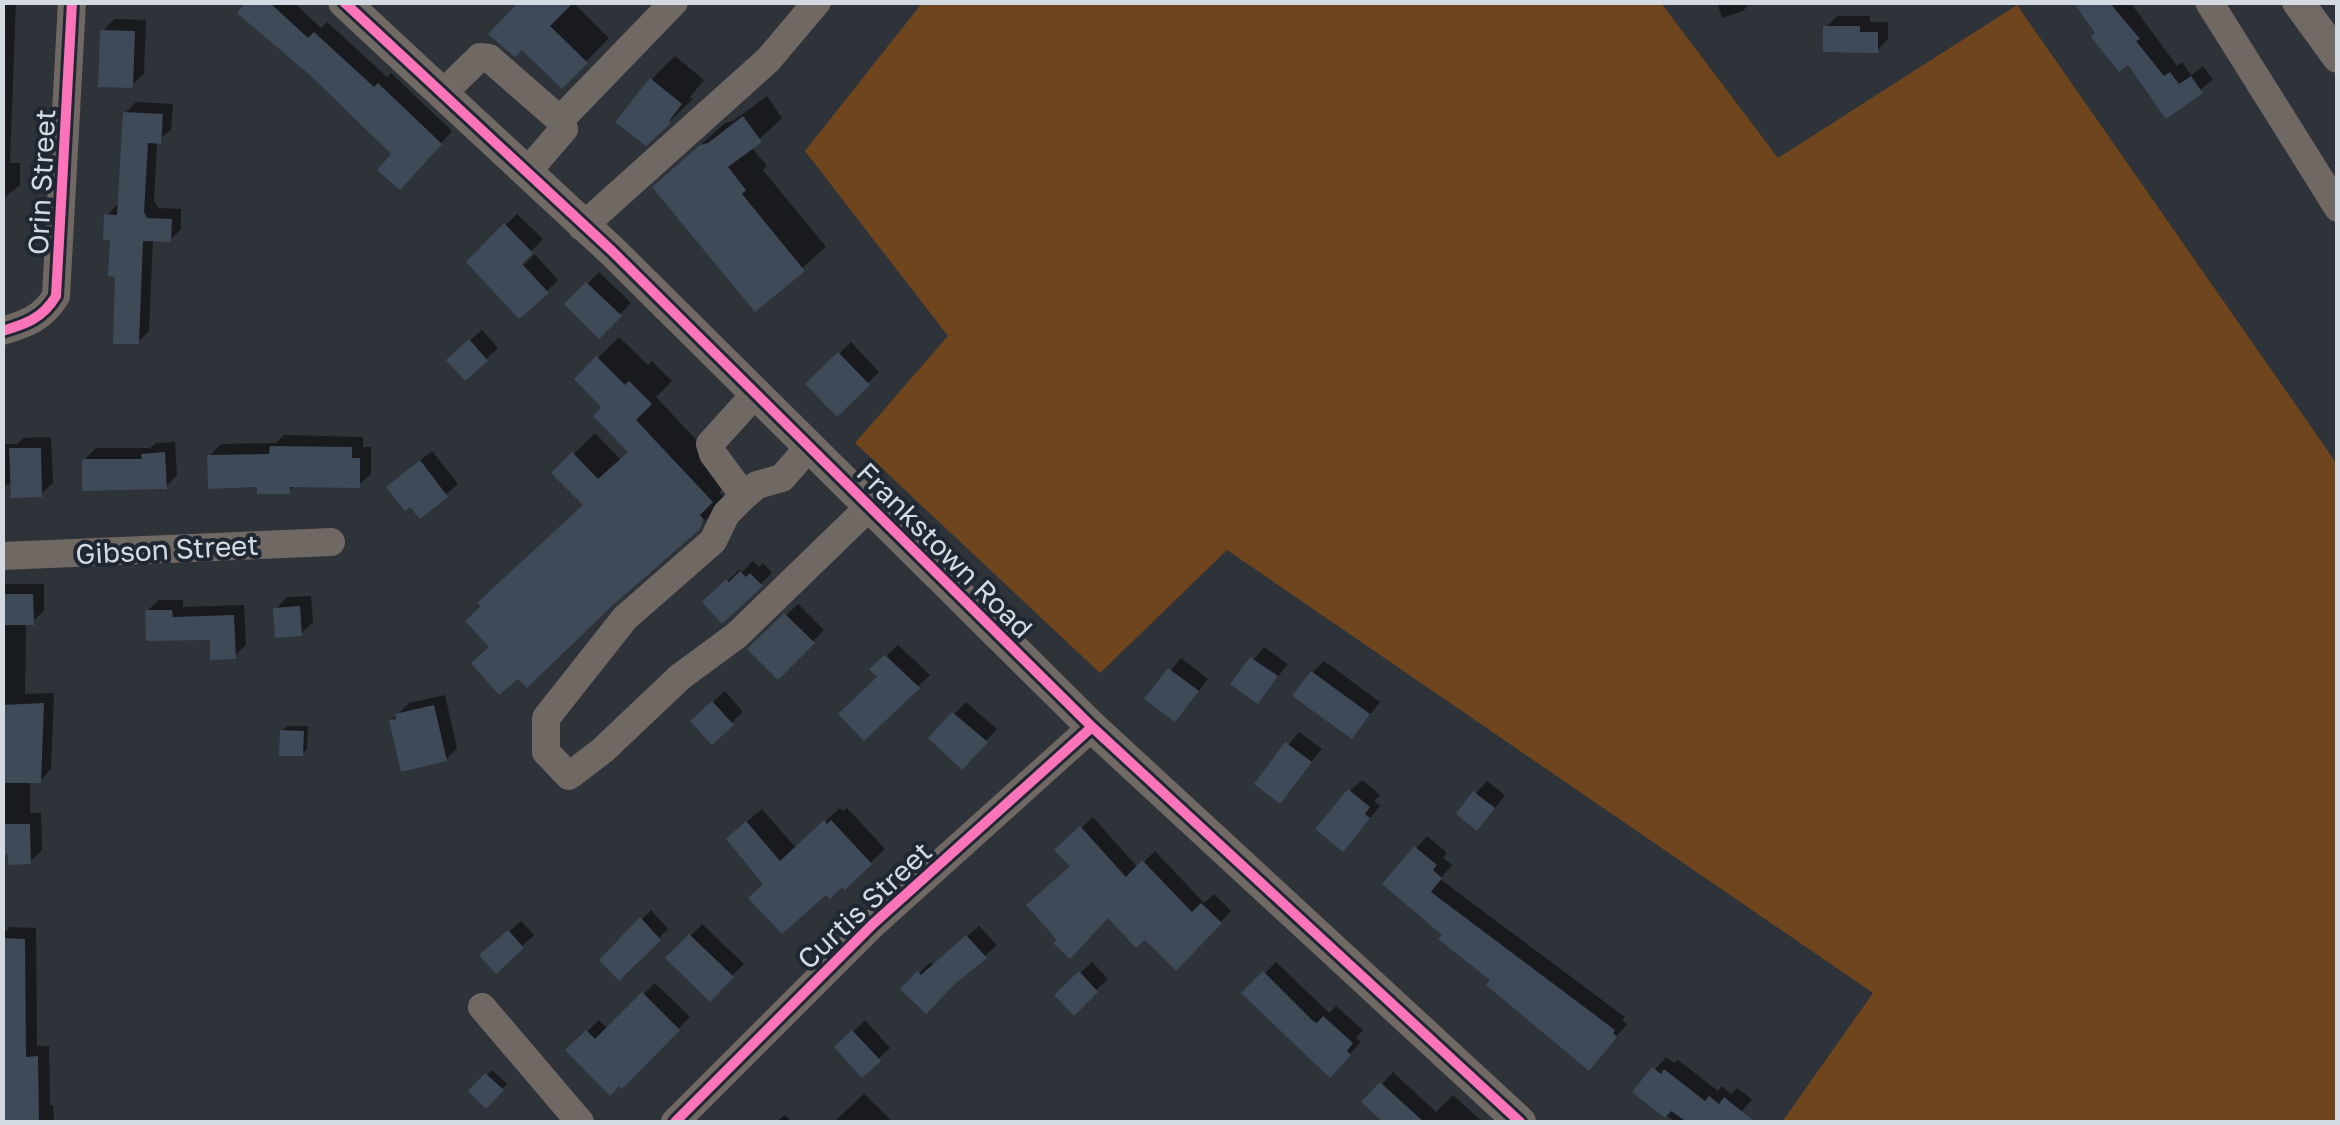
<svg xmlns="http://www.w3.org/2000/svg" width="2340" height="1125" viewBox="0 0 2340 1125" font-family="'Golos Text',sans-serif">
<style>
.forest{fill:#6f451d}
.shadow{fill:#0007}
.building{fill:#3f4a58}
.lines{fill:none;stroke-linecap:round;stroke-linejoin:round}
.minor{stroke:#706863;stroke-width:28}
.major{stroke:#706964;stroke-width:32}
.cycleway-casing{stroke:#1f2733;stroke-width:16}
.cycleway{stroke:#fb73b8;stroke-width:10}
.labels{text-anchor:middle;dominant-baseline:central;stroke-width:8;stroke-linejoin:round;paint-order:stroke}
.street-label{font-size:28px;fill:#d4dae1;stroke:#1f2733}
</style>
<rect width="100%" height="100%" fill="#2e3239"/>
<path class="forest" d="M922 3H1661L1778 158 2017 5 2337 464V1122H1782L1873 993 1227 550 1100 673 855 443 948 336 805 151Z"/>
<path class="shadow" d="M2 2H16L10 163H20V185L6 196 2 208Z
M250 2H293L321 28 327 22 387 77 391 73 452 131 412 176Z
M573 2 609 38 562 86 522 47Z
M1717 2H1751L1743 11 1722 18Z
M2076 2H2130L2177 66 2182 62 2191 75 2203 66 2213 80 2167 115 2128 61 2098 33Z
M1837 16H1870V22H1888V39L1877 51 1826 27Z
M114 19 146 20 144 74 132 85 103 31Z
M675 56 704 80 690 97 693 99 646 143 652 79Z
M767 96 782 118 751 147 767 166 763 170 826 247 755 309 678 165 725 123 733 121Z
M136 102 173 104 171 130 157 141 154 201 158 208 181 209V229L170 240 153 239 149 331 138 342 117 274 107 215 118 204 125 113Z
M517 214 543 239 512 271 515 274 535 254 558 280 547 291 469 262Z
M599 272 631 303 599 335 567 304Z
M482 330 498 348 465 378 461 348Z
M619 337 648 365 652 361 672 381 656 397 733 479 719 492 724 497 720 506 697 528 491 646 586 504 555 473 595 433 621 460 631 451 605 407 577 379Z
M851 342 879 372 837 413 808 384Z
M284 435 363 437V447H371V474L359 485 296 484 289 491 209 456 221 444 276 443Z
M51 437 53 483 41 494 13 484 2 485V444H17L23 438Z
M175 442 177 475 166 487 84 460 96 448H150L156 443Z
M432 451 458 484 420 516 401 476Z
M753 561 759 567 763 563 772 573 722 621 705 602 739 570 742 572Z
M2 584H44V611L32 622 26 623 25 694 54 693 51 769 40 781H30V813H41L42 850 30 862 10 852H2Z
M311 596 313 622 301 634 276 609 287 597Z
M159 600H183V607L244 605 246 645 234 656 212 638 147 611Z
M798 604 824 630 778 677 751 649Z
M898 645 930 675 864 738 880 677 873 669Z
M1264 647 1288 664 1258 701 1234 684Z
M1181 658 1208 679 1186 708 1148 698Z
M1324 661 1380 702 1352 736 1313 672Z
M725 691 743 712 712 741 705 709Z
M445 695 457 748 446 759 391 721 409 703Z
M966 702 997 729 962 766 932 738Z
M287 726H308L307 749 302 754 282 731Z
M1299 732 1322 749 1280 800 1257 783Z
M1362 780 1380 795 1374 801 1380 806 1354 837 1350 791Z
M1487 781 1505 795 1489 816 1459 813Z
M840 808 843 811 847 808 885 849 845 887 766 883 743 825 762 809 796 848Z
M1093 817 1138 868 1155 851 1204 903 1214 894 1231 911 1176 968 1058 850Z
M1427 836 1447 853 1443 858 1452 865 1440 879 1625 1017 1622 1020 1627 1024 1600 1056 1494 979 1385 884Z
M651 910 668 929 619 978 603 960Z
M521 921 534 935 496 970 494 944Z
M702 924 744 964 710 998 669 958Z
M979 926 997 945 985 956 956 980 904 989 930 962 934 965Z
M10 927 36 928 37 1046H49L50 1105H53L54 1122H4L2 935Z
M1092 962 1108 979 1074 1012 1057 995Z
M1276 962 1329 1013 1336 1006 1363 1030 1356 1038 1361 1042 1341 1063 1245 993Z
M655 983 690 1017 622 1086 568 1050 599 1020 608 1029Z
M865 1020 890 1048 862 1074 837 1047Z
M1666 1057 1674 1063 1678 1060 1718 1091 1722 1086 1731 1094 1737 1088 1752 1099 1740 1114 1751 1122H1675L1636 1091Z
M492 1070 507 1084 486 1105 471 1091Z
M1393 1072 1436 1112 1453 1095 1483 1122H1386L1365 1102Z
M864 1094 893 1122H834Z
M785 1115 792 1122H776Z"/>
<path class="building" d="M246 2H269L308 38 314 32 374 87 378 83 442 144 400 190 377 170 391 154 311 76 237 13Z
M519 2H574L550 26 588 63 562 89 522 50 515 57 488 34Z
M2073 2H2109L2140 39 2136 41 2164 76 2170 72 2179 84 2191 76 2203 93 2166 119 2128 65 2119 72 2091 37 2095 33Z
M1823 26H1860V32H1878V53L1823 52Z
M100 30 135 31 133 88 98 87Z
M650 78 682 104 669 121 671 123 646 146 615 122Z
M123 112 163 114 161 144 148 143 144 212 147 218 172 219 171 242 143 241 139 344H113L115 277 108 276 110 240H103L104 214 117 215Z
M743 116 762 142 728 167 746 190 742 194 805 271 755 312 652 187 700 145 708 143Z
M504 223 533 253 522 264 549 293 519 319 466 262Z
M586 282 622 316 599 339 564 304Z
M469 339 488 361 465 381 446 360Z
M838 352 870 385 837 417 805 384Z
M596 356 625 385 629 381 652 404 636 420 713 502 700 515 704 520 699 530 613 605 527 688 518 679 499 695 471 663 489 647 465 621 481 606 477 603 583 505 551 473 572 452 598 479 628 452 593 416 601 407 574 379Z
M270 446 352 447V458H360V488L290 487V494H257V487L208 489 207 455 269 454Z
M9 448H41L42 497 11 498Z
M165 452 167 489 82 491V459H142L141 454Z
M420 460 448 497 420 519 410 507 405 511 386 487Z
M740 571 746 577 750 573 763 586 722 624 702 602 726 579 729 582Z
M2 594H33L34 625H2Z
M300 606 302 636 275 638 273 608Z
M145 610H172L173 617 234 615 236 659 210 660V640L146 641Z
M784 613 815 643 778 680 747 649Z
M885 655 920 688 864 741 838 714 877 677 869 669Z
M1250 657 1278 676 1258 704 1230 684Z
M1168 668 1199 691 1175 722 1144 699Z
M1311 671 1370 714 1352 739 1292 696Z
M712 701 734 725 712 745 690 721Z
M44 703 41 783H2V705Z
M434 705 447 761 401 772 389 720 396 719 395 714Z
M952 712 988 742 962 770 928 738Z
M280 730 304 731 303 756H279Z
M1285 742 1312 762 1280 804 1254 784Z
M1348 789 1370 807 1365 814 1370 818 1343 852 1315 829Z
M1473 791 1495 808 1477 831 1456 814Z
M824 820 827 824 831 820 872 864 845 890 842 887 830 899 826 895 782 934 748 898 763 884 726 839 746 821 780 861Z
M2 824H30L31 864 8 865V854L2 855Z
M1080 826 1126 877 1142 860 1192 912 1201 903 1222 923 1176 971 1145 940 1136 948 1108 918 1070 959 1053 943 1057 940 1026 905 1070 866 1054 850Z
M1414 846 1437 865 1433 870 1442 878 1431 892 1615 1030 1613 1033 1617 1037 1589 1071 1486 985 1490 980 1438 939 1442 935 1382 884Z
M640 917 661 940 619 981 599 960Z
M508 930 524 948 496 974 479 955Z
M689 934 734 977 710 1002 665 958Z
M966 935 987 958 956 983 926 1014 900 989 917 971 921 975Z
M2 938 25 939 26 1057 38 1056 39 1122H2Z
M1079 971 1098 992 1074 1016 1054 995Z
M1263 971 1313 1021 1317 1023 1323 1016 1353 1043 1347 1051 1351 1055 1330 1078 1241 993Z
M642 992 680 1030 622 1089 619 1086 610 1096 565 1050 586 1030 595 1039Z
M852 1030 881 1061 862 1078 834 1047Z
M1652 1067 1661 1074 1664 1069 1705 1101 1709 1096 1719 1104 1724 1097 1755 1122H1687L1671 1111 1665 1118 1632 1092Z
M485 1073 504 1090 486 1109 468 1091Z
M1380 1082 1424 1122H1383L1361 1102Z"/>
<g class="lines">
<path class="minor" d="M2209 2 2338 208
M442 94 480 57 489 58 560 120 564 129 526 173
M560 120 674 2
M582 227 768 60 817 2
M2 331C26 324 43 318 56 296L72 2
M755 394 710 444 713 454 744 496 757 485 782 478 809 447
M744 496 726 514 713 541 625 618 546 718V752L569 776 603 750 680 677 737 635 869 507
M2 556 331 542
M482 1007 580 1122
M675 1122 873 924 1092 727"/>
<path class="major" d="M344 2 612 251 1092 727 1520 1122
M2298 2 2338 57"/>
<g class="cycleway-casing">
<path id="cycleway" d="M344 2 612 251 1092 727 1520 1122
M2 331C26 324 43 318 56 296L72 2
M675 1122 873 924 1092 727"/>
</g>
<use href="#cycleway" class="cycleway"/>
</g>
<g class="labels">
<g class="street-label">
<text transform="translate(41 182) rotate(-87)">Orin Street</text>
<text transform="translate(167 549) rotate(-3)">Gibson Street</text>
<text transform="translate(945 550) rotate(45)">Frankstown Road</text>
<text transform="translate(864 905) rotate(-43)">Curtis Street</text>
</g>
</g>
<rect width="2340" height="1125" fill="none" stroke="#d4dae1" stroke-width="10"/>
</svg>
